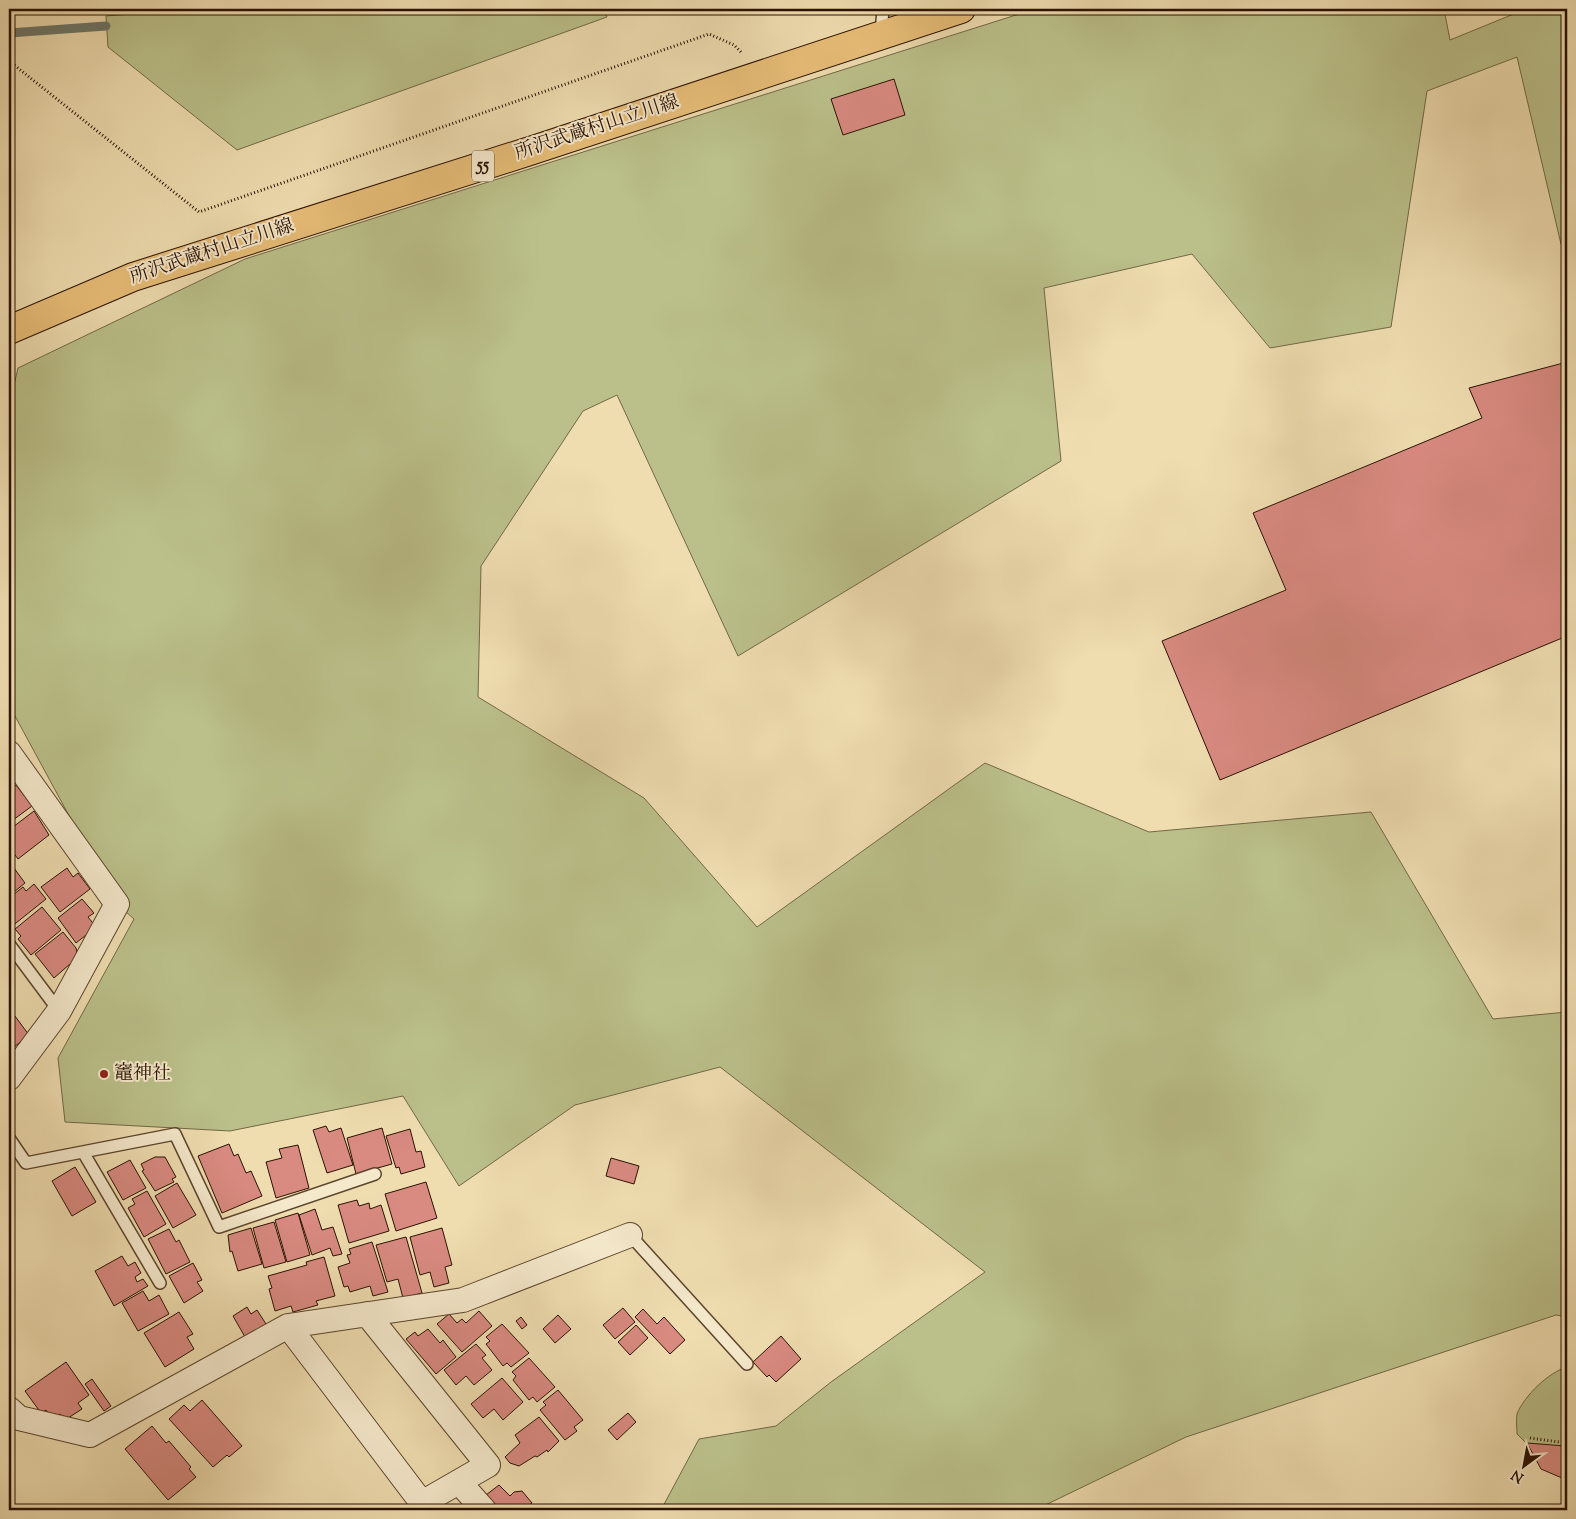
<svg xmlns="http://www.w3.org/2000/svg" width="1576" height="1519" viewBox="0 0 1576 1519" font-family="'Sorts Mill Goudy','Noto Serif JP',serif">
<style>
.green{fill:#bbc08a;stroke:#726845}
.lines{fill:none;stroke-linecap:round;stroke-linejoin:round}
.stream{stroke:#6d776a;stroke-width:9}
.building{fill:#d98a81;stroke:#2a1100}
.lane-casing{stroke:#5b442c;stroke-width:14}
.street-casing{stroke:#5b442c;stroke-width:26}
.primary-casing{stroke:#2a1100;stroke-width:30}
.path{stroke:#2a1100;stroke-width:3;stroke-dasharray:1 2.5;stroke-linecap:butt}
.lane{stroke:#f5e9cc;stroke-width:11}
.street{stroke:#f5e9cc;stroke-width:24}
.primary{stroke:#e8be78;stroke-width:28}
.poi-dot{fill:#8f2418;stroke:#f5e9cc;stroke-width:2}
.labels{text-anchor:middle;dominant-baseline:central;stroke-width:4;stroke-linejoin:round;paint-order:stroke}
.shield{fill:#f5e9cc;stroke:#67523d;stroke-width:1}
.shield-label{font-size:18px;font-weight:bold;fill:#2a1100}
.street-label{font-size:19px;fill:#2a1100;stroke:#f5e9cc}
.poi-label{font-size:19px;fill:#2a1100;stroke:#f5e9cc;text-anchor:start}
</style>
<rect width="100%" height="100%" fill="#efddb0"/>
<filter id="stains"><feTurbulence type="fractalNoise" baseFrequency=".004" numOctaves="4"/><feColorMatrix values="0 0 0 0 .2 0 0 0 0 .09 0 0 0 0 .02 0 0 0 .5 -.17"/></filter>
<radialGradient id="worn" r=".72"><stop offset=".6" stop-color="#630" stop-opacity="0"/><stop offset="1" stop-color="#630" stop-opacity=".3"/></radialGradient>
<path class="green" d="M195 9H604L607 17 237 150 108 47 106 16Z
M1035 9H1444L1450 40 1526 9H1567V244H1561L1517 57 1427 91 1391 327 1270 348 1192 254 1044 288 1061 461 738 656 617 395 583 411 481 566 478 697 644 798 757 927 985 763 1149 832 1371 812 1493 1019 1567 1012V1317L1556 1315 1186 1437 1035 1510H661L699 1439 776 1426 831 1382 985 1272 720 1067 575 1105 459 1186 403 1096 230 1131 65 1122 58 1058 134 919 117 904 9 705V407L18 368 245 259Z
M1567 1367V1483L1517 1434C1517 1428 1516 1420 1517 1414 1524 1396 1549 1372 1567 1367Z"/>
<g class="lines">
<path class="stream" d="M9 33 106 26"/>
</g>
<path class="building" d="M894 79 905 115 843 135 831 99Z
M1567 362V636L1220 780 1162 641 1286 590 1253 513 1482 418 1469 388Z
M16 785 32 806 9 823V790Z
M34 811 49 835 18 859 9 847V830Z
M11 864 25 883 9 896V866Z
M67 868 73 877 78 873 90 889 60 912 41 887Z
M34 884 46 899 11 927 9 924V898L23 887 26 891Z
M82 899 94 913 88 917 96 927 76 943 58 918Z
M42 907 61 930 31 955 18 939 21 936 15 929Z
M63 932 76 948 78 957 54 978 35 954Z
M9 983 14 990 9 993Z
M9 1008 29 1035 9 1051Z
M326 1126 329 1132 341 1128 353 1165 327 1173 313 1130Z
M382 1128 392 1164 356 1174 347 1138Z
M410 1129 416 1152 421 1151 425 1167 401 1174 399 1167 396 1168 386 1136Z
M229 1144 234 1156 238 1154 246 1173 251 1171 262 1196 222 1213 198 1156Z
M298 1145 309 1188 276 1198 266 1162 282 1158 279 1149Z
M155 1157H165L176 1177 172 1179 174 1182 155 1191 142 1171 144 1170 141 1164Z
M611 1158 639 1166 634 1184 606 1176Z
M130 1160 146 1188 123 1200 107 1172Z
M75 1167 96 1202 72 1216 52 1181Z
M426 1182 437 1218 396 1231 385 1194Z
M177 1183 196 1215 173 1228 155 1196Z
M147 1191 166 1224 144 1237 128 1208 135 1204 132 1199Z
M357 1200 359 1206 369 1203 370 1209 381 1205 389 1231 349 1243 338 1205Z
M315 1209 322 1230 333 1227 342 1254 333 1256 330 1248 312 1255 299 1215Z
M298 1213 310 1255 287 1262 275 1220Z
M274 1222 286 1262 264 1268 253 1228Z
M9 1226 14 1235 9 1239Z
M251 1228 262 1264 238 1271 232 1251 230 1252 228 1235Z
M442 1228 452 1265 445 1267 449 1283 434 1287 430 1272 420 1275 410 1237Z
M169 1229 176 1242 179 1240 190 1262 166 1274 148 1239Z
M406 1237 422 1293 403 1298 398 1279 387 1282 376 1245Z
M372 1242 388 1292 373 1296 370 1286 350 1292 348 1286 344 1287 338 1267 350 1263 347 1255 351 1254 349 1249Z
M122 1256 128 1266 135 1262 141 1273 135 1277 137 1282 143 1279 148 1286 114 1306 95 1271Z
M324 1257 335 1296 316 1301 318 1305 293 1312 291 1306 275 1311 269 1289 272 1288 268 1276 307 1265 306 1262Z
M193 1263 202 1280 197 1282 203 1291 184 1303 169 1276Z
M143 1291 149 1301 159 1295 169 1314 138 1331 122 1303Z
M247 1307 251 1314 257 1310 266 1324 245 1337 233 1316Z
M623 1308 635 1322 615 1339 603 1325Z
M643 1309 657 1324 664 1317 685 1340 670 1354 635 1317Z
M479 1311 492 1326 462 1352 437 1324 449 1314 457 1323 462 1319 466 1323Z
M179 1312 193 1334 187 1337 194 1349 165 1367 144 1333Z
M558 1315 571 1329 555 1343 543 1329Z
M521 1317 527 1325 522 1329 516 1321Z
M502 1324 529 1353 511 1367 507 1363 503 1366 486 1344 490 1341 486 1337Z
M636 1325 648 1338 630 1355 618 1342Z
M428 1329 440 1343 443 1340 456 1357 436 1374 406 1339 415 1332 418 1336Z
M781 1336 801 1359 776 1382 769 1375 767 1377 753 1362Z
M476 1344 486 1355 482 1358 492 1370 474 1385 466 1376 456 1385 444 1370Z
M529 1358 555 1387 537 1402 533 1397 529 1400 513 1380 516 1376 512 1372Z
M66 1362 89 1395 78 1403 82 1409 65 1420 60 1414 53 1419 46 1410 41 1413 25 1391Z
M502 1378 523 1402 503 1420 494 1409 483 1418 471 1404Z
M92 1379 111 1406 104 1411 85 1384Z
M558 1390 583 1420 574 1427 577 1431 565 1440 540 1410 546 1405 543 1402Z
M202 1400 242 1446 229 1457 227 1455 213 1467 169 1419 184 1405 190 1411Z
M628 1413 636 1422 617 1440 608 1430Z
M539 1417 559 1441 548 1452 547 1450 537 1457 535 1456 519 1466 510 1463 505 1457 520 1443 515 1435Z
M152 1426 166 1443 169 1441 191 1467 189 1469 196 1477 168 1500 125 1449Z
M1527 1443 1565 1446 1562 1478 1541 1469Z
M1565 1448H1567V1477H1563Z
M499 1485 510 1496 514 1492 522 1491 532 1503 522 1510H498L486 1495Z
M448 1504 454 1510H441Z"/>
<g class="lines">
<g class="lane-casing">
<path id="lane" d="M881 34 883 9
M9 944 59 1011
M9 1138 26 1163 175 1134 219 1227 375 1174
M83 1152 160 1283
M630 1235 747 1364"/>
</g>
<g class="street-casing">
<path id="street" d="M9 753 117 904 59 1011 9 1078
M288 1326 422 1503 488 1465 367 1314
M9 1409 19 1418 90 1435 288 1326 463 1300 630 1235
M459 1482 484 1510"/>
</g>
<g class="primary-casing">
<path id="primary" d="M9 330 133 277 533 150 961 9"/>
</g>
<path class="path" d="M9 61 199 212 709 34 734 45 741 52
M1530 1438 1566 1443 1567 1427
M1567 1443V1484"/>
<use href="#lane" class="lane"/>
<use href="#street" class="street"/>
<use href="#primary" class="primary"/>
</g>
<circle class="poi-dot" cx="104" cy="1074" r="5"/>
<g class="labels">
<rect class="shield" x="472" y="150.5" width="22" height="31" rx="4"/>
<g class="shield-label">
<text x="483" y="166">55</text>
</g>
<g class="street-label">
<text transform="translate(597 128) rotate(-18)">所沢武蔵村山立川線</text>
<text transform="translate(212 252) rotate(-18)">所沢武蔵村山立川線</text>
</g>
<g class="poi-label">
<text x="114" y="1074">竈神社</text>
</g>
</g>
<rect width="1576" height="1519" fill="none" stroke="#efddb0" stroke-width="30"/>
<rect x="10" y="10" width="1556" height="1499" fill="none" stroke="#2a1100" stroke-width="2.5"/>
<rect x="15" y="15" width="1546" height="1489" fill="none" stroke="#2a1100"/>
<g transform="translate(1524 1466) rotate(212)" stroke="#f5e9cc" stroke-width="4" paint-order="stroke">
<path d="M0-4L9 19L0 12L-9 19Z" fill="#2a1100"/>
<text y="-8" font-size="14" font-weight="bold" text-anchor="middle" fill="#2a1100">N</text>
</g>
<rect width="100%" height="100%" filter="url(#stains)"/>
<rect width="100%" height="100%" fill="url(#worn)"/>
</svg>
